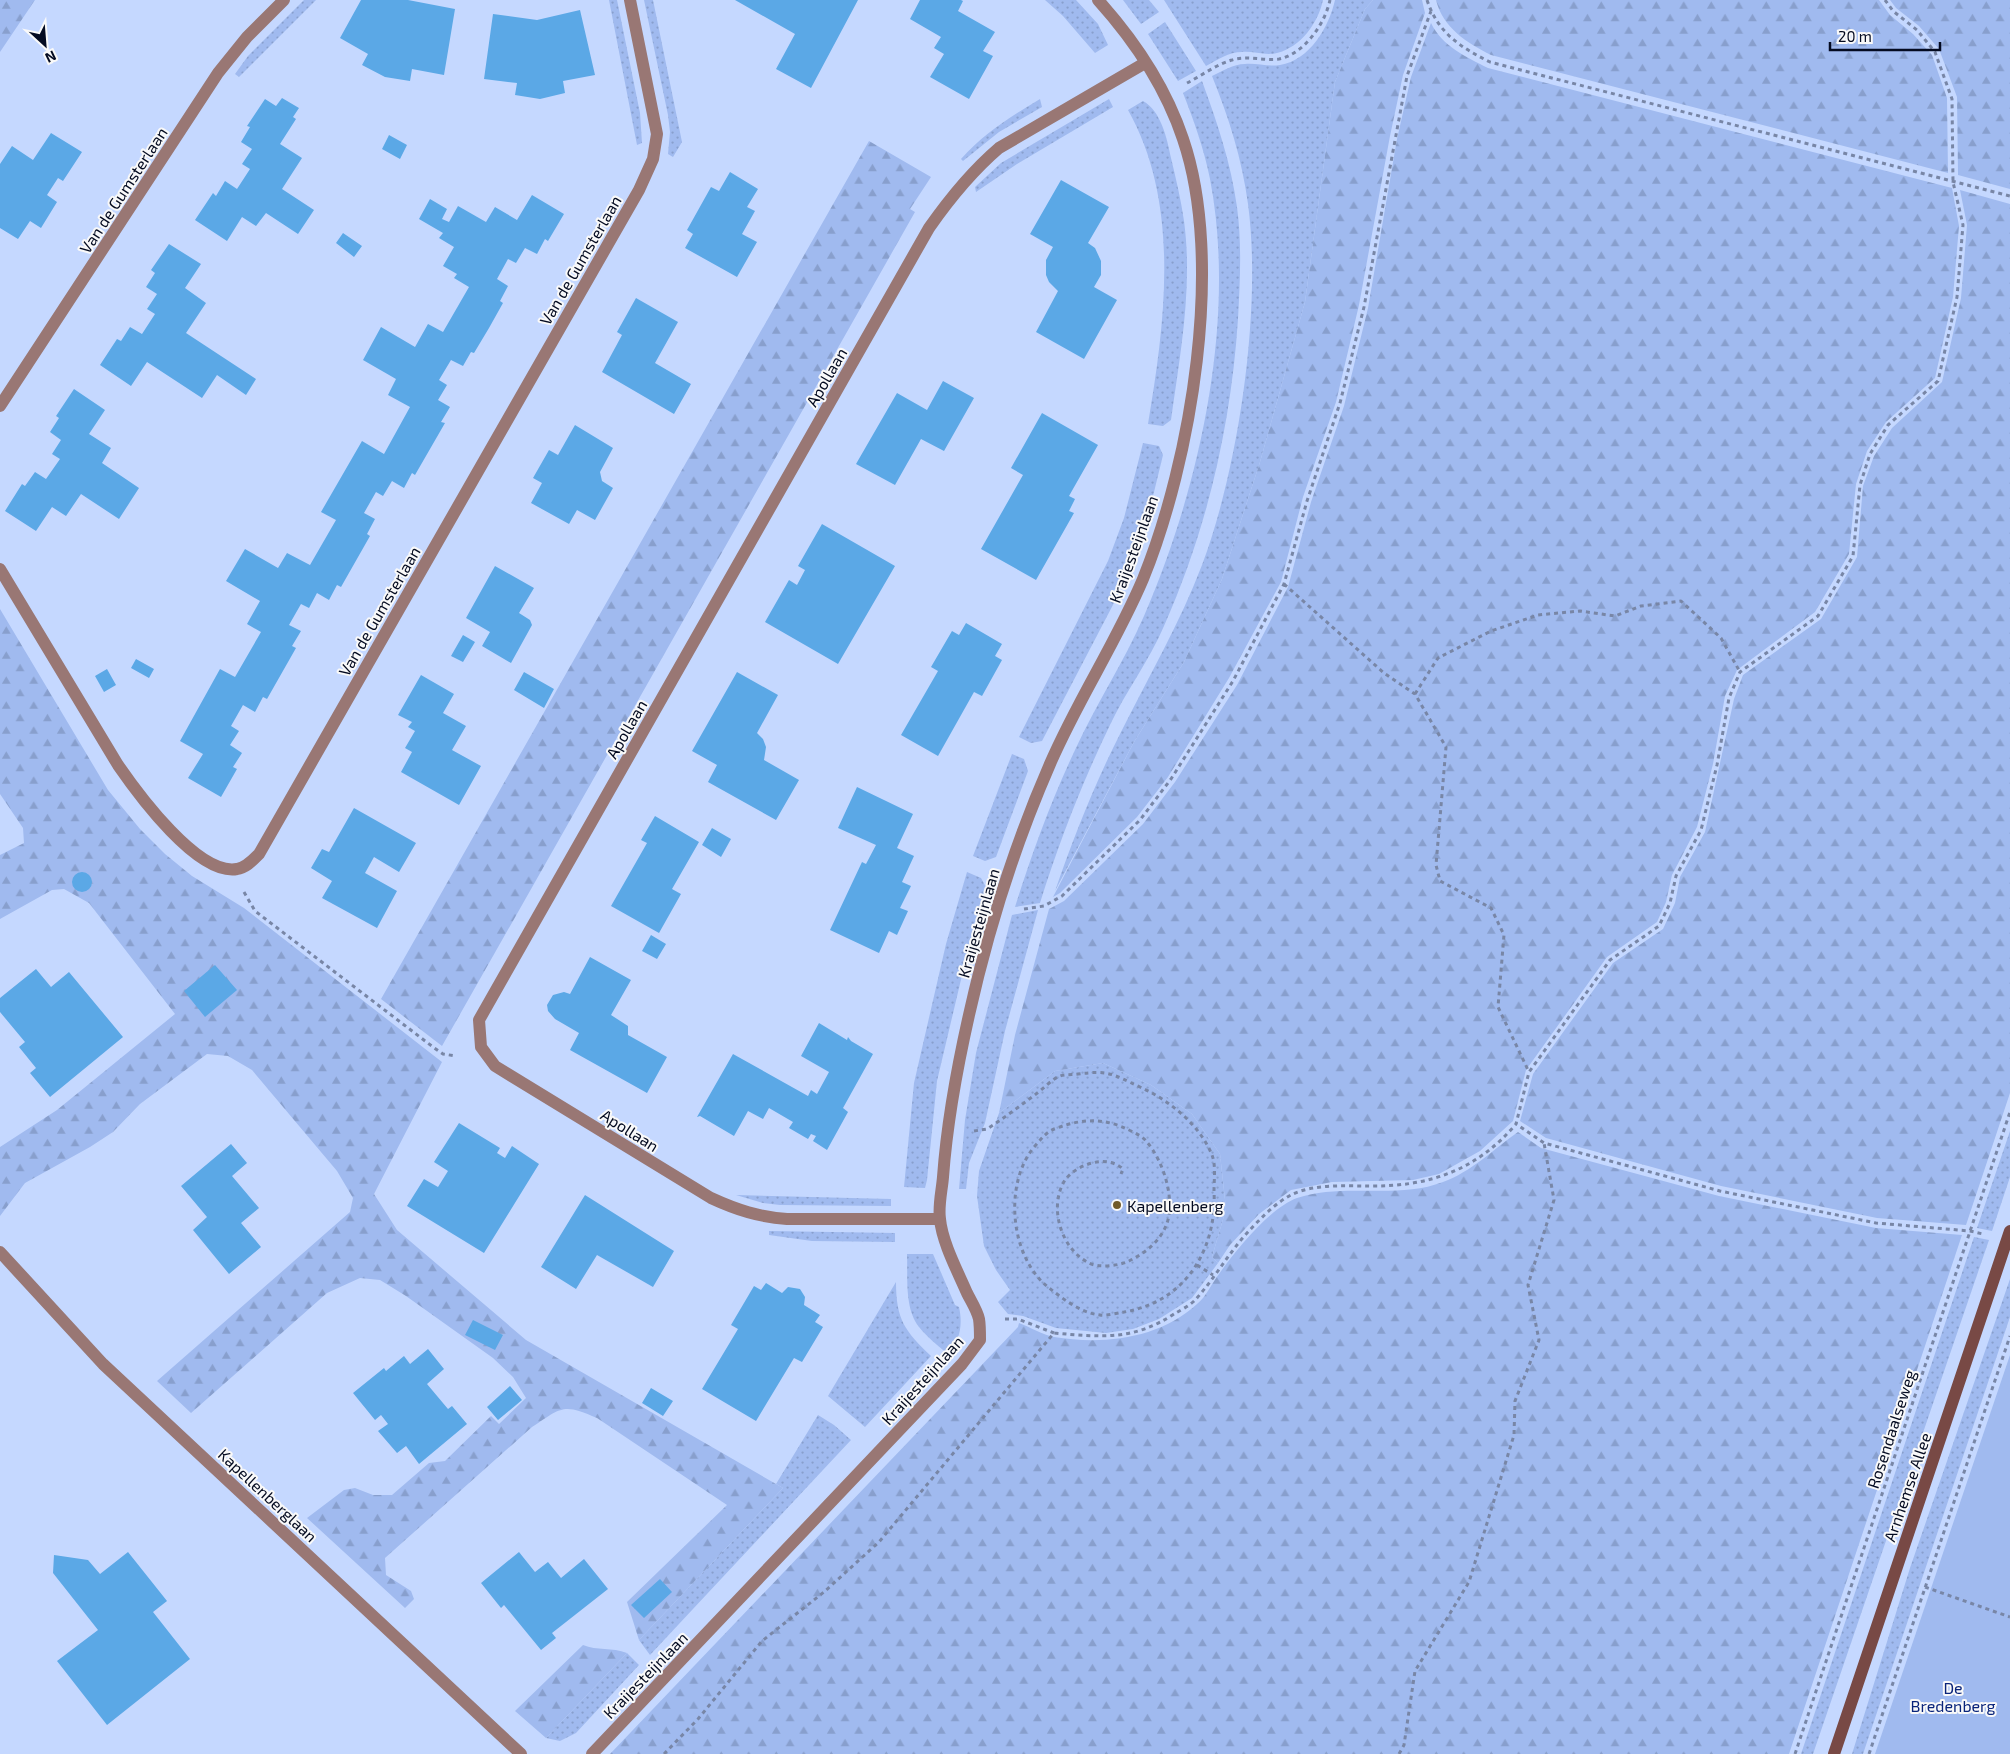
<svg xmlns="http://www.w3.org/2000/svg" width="2010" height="1754" viewBox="0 0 2010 1754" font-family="'Exo 2',sans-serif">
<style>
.grass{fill:url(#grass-dots)}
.forest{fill:url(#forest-firs)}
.park{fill:#a0baef}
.building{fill:#5ba8e6}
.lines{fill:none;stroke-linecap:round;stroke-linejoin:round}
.path{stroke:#7886a6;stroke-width:3;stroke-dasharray:4 4;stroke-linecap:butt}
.street{stroke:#997774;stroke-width:12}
.secondary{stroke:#784945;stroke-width:12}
.poi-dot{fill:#715b2a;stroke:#f9f9f9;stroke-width:2}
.labels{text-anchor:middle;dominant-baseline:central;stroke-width:4;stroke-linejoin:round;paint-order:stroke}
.street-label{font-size:16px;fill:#040b21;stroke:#f9f9f9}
.poi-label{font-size:16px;fill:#040b21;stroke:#f9f9f9;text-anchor:start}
.park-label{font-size:16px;fill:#09247a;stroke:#f9f9f9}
</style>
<defs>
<pattern id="grass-dots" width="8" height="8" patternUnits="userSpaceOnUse" patternTransform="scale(1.25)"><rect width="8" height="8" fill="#a0baef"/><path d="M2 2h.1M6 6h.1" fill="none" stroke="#889fcd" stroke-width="1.8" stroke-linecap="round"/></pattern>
<pattern id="forest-firs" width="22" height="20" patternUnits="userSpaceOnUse" patternTransform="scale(1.25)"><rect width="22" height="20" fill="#a0baef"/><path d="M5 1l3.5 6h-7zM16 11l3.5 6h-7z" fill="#889fcd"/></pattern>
</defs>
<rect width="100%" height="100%" fill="#c5d8ff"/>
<path class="grass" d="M304 0H316L239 77 235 74 248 56Z
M609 0H617L640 113 642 143 637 145Z
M644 0H653L682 142 673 157 668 154 670 132 668 115Z
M1045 0H1076L1098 24 1108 45 1095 53 1063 16Z
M1123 0H1149L1159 12 1141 24Z
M1164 0H1323C1318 23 1301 47 1277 53 1266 56 1253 51 1242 52 1229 52 1217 60 1206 66Z
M1335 0H1373L1365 9 1335 82 1305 302 1260 462 1222 579 1184 662 1134 742 1055 891C1074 836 1095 783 1121 732 1149 676 1180 623 1202 565 1239 467 1262 308 1248 204 1242 159 1229 118 1212 76 1223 71 1233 64 1245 64 1257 63 1268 67 1280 65 1310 60 1329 27 1335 0Z
M1165 22 1196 71 1178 81 1148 34Z
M1202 81C1217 122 1231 163 1237 207 1242 244 1240 282 1238 319 1231 426 1207 529 1164 626 1149 661 1126 691 1110 725 1082 783 1059 842 1040 903L1015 907C1032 853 1051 801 1075 750 1096 704 1124 662 1144 616 1200 487 1237 319 1210 179 1204 149 1194 121 1183 93Z
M1040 99 1042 107 999 132 963 161 961 159C984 133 1010 117 1040 99Z
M1109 99 1113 107 1017 164 976 192 975 187 1001 163Z
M1143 101C1161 111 1167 138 1171 158 1176 179 1181 200 1184 221 1193 287 1180 355 1171 420L1163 426 1148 424C1165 323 1181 204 1128 110Z
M1143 443 1159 446 1163 455 1146 525 1129 569 1115 601 1042 741 1031 743 1019 737 1108 561 1124 518Z
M1012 754 1024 759 1028 771 996 857 985 861 973 856Z
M967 872 981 878 987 889 968 950 937 1081 927 1180 925 1188 904 1187 914 1083 946 944Z
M1038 910 1005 1031 985 1123 969 1163 966 1189H959L965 1120 976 1053 1012 915Z
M1103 1063 1151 1085 1192 1114 1220 1154 1226 1209 1212 1257 1218 1263 1192 1298 1159 1319 1133 1329 1106 1333 1056 1328 1023 1316 1008 1314 998 1302 1010 1290 996 1270 984 1246 977 1196 979 1171 999 1113 1055 1071Z
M2010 1131V1177L1992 1231 1977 1228Z
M736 1195 891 1199V1206L780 1205 763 1203Z
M769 1231 895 1233V1242L812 1241 769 1235Z
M1974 1237 1989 1240 1813 1754H1801Z
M907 1254H933L955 1305 959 1307C963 1325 960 1341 948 1354 938 1346 927 1337 919 1327 904 1308 908 1276 907 1254Z
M2010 1279V1317L1863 1754H1852L1910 1568Z
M896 1282C896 1320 905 1331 931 1356L865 1427 828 1396Z
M818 1415 834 1425 851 1440 650 1655 639 1640 783 1488 776 1484Z
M627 1653 639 1665 576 1733 560 1741 546 1738Z"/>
<path class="forest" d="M0 0H35L0 52Z
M1373 0H1422L1425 13 1403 75 1390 136 1359 305 1336 402 1303 497 1281 582 1229 678 1168 777 1137 817 1060 893 1053 897 1134 742 1184 662 1222 579 1260 462 1305 302 1335 82 1365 9Z
M1436 0H1879L1890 15 1913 34 1932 55 1947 98 1948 173 1491 55C1467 43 1443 28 1436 0Z
M1890 0H2010V189L1958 175 1957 97 1939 49 1919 26 1896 8Z
M1431 23C1442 46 1466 57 1488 68L1952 188 1959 226 1953 297 1935 378 1886 422 1867 451 1856 484 1849 554 1815 612 1737 670 1725 696 1713 764 1697 827 1672 875 1666 902 1657 922 1607 957 1526 1070 1513 1121 1480 1151 1439 1174 1413 1180 1332 1182 1291 1190 1259 1214 1230 1245 1218 1263 1212 1257 1226 1209 1220 1154 1192 1114 1151 1085 1103 1063 1055 1071 999 1113 1015 1035 1049 909 1064 901 1143 824 1175 782 1237 685 1288 587 1311 502 1344 406 1368 308 1397 139 1411 77Z
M869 141 931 177 910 209 915 212 442 1046 381 999Z
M1960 190 2010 204V1093L1966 1225 1877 1218 1721 1186 1546 1138 1520 1121 1533 1074 1613 963 1663 929 1675 903 1680 877 1705 832 1734 699 1743 675 1821 619 1857 557 1863 486 1874 456 1892 428 1942 382 1961 298 1967 225Z
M0 609 108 790 140 829 165 854 192 876 244 908 442 1062 374 1194 397 1230 526 1340 783 1488 639 1640 627 1602 727 1505 597 1418C563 1403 562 1407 532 1427L385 1558 386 1575 411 1591 414 1599 405 1608 307 1518 344 1490 355 1488 373 1495H392L429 1463 445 1461 491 1416 499 1424 526 1398 513 1377 493 1358 406 1296 380 1280 360 1278 327 1293 191 1413 157 1381 350 1212 353 1198 337 1171 252 1070 228 1056 207 1054 140 1104 113 1132 90 1147 25 1183 0 1216V1147L57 1110 175 1014 89 903 64 889 52 890 0 919V855L24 843 23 828 0 794Z
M1518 1132 1541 1148 1719 1196 1876 1228 1962 1235 1789 1754H610L1018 1327 1019 1323C1030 1327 1043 1335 1054 1337 1103 1345 1159 1339 1197 1304 1206 1297 1212 1283 1219 1274 1236 1250 1270 1208 1297 1198 1344 1182 1396 1200 1443 1182 1471 1172 1494 1149 1518 1132Z
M583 1645C597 1651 612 1647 627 1653L546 1738 515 1711Z"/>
<path class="park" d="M2010 1355V1754H1875Z"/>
<path class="building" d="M361 0H408L455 9 444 75 412 69 410 81 385 77 362 65 368 54 340 38Z
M735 0H858L811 88 776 69 795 34Z
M920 0H961L963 1 958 11 995 32 983 51 993 56 969 99 930 77 944 54 934 48 941 37 910 19Z
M580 10 595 75 563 81 565 93 540 99 515 95 517 83 484 79 493 14 537 20Z
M282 98 299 108 293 117 296 119 280 144 302 158 282 189 314 210 298 234 266 213 256 226 242 217 227 241 195 220 213 193 216 196 225 181 237 189 250 169 242 164 252 149 241 142 250 127 247 126 265 99 276 106Z
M51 133 82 152 63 181 58 178 47 195 57 202 41 228 30 221 18 239 0 228V164L12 146 33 160Z
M389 135 407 145 400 159 382 149Z
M730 172 758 189 747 207 755 211 742 234 757 242 737 277 685 248 693 234 687 230 711 187 719 191Z
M1061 180 1109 207 1088 243 1095 248 1101 261V275L1094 287 1117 300 1084 359 1036 332 1058 291 1049 282 1046 275V260L1053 247 1030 234Z
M532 195 564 214 548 241 545 239 537 254 525 248 516 263 508 259 497 279 508 286 500 301 503 303 489 328 474 353 471 352 463 366 451 360 439 380 447 385 438 400 450 407 441 422 445 423 415 475 412 473 404 488 392 481 383 496 376 492 364 513 375 519 367 534 370 536 341 587 337 585 329 600 317 593 309 608 301 604 289 625 301 631 292 646 296 648 267 699 263 697 255 712 243 705 231 726 239 731 230 745 242 753 233 767 237 769 221 797 188 778 203 754 180 741 220 669 235 677 261 632 247 624 260 601 226 581 245 549 278 568 287 553 310 565 336 520 321 512 362 441 384 454 410 407 388 395 396 379 363 360 381 327 415 347 428 324 443 332 469 287 454 278 457 274 443 266 454 247 439 238 443 233 419 219 430 199 447 209 442 219 449 222 458 206 486 222 495 207 517 220Z
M343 233 362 246 354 257 336 243Z
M169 244 201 264 185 288 206 303 186 333 256 379 246 395 217 375 202 398 147 362 131 386 100 365 117 339 121 341 130 327 142 334 155 314 147 309 157 294 146 287 155 273 151 270Z
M636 298 678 322 655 363 691 384 674 414 602 372 622 335 617 332Z
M943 381 974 398 944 451 921 439 895 485 856 464 897 393 927 410Z
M74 389 105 410 89 434 111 448 102 463 139 488 119 519 81 494 66 516 52 507 36 531 5 511 22 484 25 486 35 472 46 479 60 459 52 454 61 440 50 432 59 418 56 416Z
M1042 413 1098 445 1069 496 1075 499 1069 511 1074 513 1036 580 981 549 1023 475 1011 468Z
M575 425 613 448 600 472 602 481 613 488 595 520 577 510 569 524 531 503 542 483 533 478 549 450 558 455Z
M822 524 895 566 838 664 765 622 789 580 797 585 805 570 798 566Z
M495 566 534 588 519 613 530 620 532 625 511 663 482 646 490 632 466 618Z
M966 623 1002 644 995 656 1002 660 982 696 974 692 938 756 901 735 938 671 931 667 952 631 959 635Z
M463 635 475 642 463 662 451 656Z
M136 659 154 669 149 678 131 668Z
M107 669 116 685 104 692 95 676Z
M524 672 554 689 544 708 514 690Z
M737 672 778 695 757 733 763 739 766 747 764 760 799 780 776 820 708 782 717 765 692 751Z
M421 675 454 694 443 713 466 726 452 750 481 766 459 805 401 772 412 752 405 748 415 731 408 727 412 722 398 715Z
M857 787 913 814 897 848 914 856 902 882 911 886 900 908 908 911 897 935 889 931 879 953 830 930 862 862 866 864 876 845 838 828Z
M354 808 416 843 399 872 374 857 365 873 397 891 377 928 322 898 332 881 311 868 322 849 329 852Z
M655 816 699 842 672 889 681 894 659 933 611 906 647 843 641 840Z
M712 828 731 839 721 857 702 845Z
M72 882a10 10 0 1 1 20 0a10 10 0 1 1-20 0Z
M651 935 666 944 657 959 642 951Z
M590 957 631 980 611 1015 628 1026V1035L667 1057 647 1093 570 1050 579 1033 555 1019 548 1011 547 1005 553 995 564 992 570 994Z
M215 965 237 990 205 1017 184 991Z
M36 969 51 987 69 972 123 1037 50 1097 30 1073 36 1068 19 1047 25 1042 0 1012V998Z
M819 1023 847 1040 848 1037 851 1041 873 1054 843 1108 848 1112 827 1150 813 1141 816 1136 811 1134 808 1139 789 1128 793 1122 769 1108 763 1119 748 1111 734 1136 700 1116 697 1117 733 1054 808 1096 811 1090 817 1094 829 1072 801 1056Z
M459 1123 500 1148 497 1153 505 1158 512 1146 539 1164 484 1253 407 1206 424 1179 438 1187 448 1171 434 1162Z
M231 1144 247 1163 232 1176 259 1208 241 1223 261 1247 229 1274 193 1230 207 1217 181 1186Z
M585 1195 674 1251 653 1287 597 1255 576 1289 541 1267Z
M766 1283 782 1293 788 1287 800 1289 805 1297 804 1305 820 1315 815 1322 823 1327 802 1362 794 1358 756 1421 702 1389 738 1329 731 1325 754 1286 761 1290Z
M473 1320 503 1335 495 1350 465 1335Z
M428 1349 444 1369 427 1384 448 1409 452 1406 467 1424 419 1464 406 1446 397 1453 378 1431 388 1424 381 1415 375 1420 353 1393 384 1368 386 1371 404 1356 410 1364Z
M510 1386 522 1400 498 1420 487 1407Z
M651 1388 673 1401 663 1416 642 1403Z
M128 1552 167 1601 153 1612 190 1659 107 1725 57 1661 98 1630 53 1573 54 1555 88 1560 100 1574Z
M519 1552 535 1572 548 1562 561 1578 584 1559 608 1589 552 1633 556 1638 541 1650 504 1605 501 1608 481 1583Z
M660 1579 672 1592 644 1618 631 1605Z"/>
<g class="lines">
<path class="path" d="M1427 0C1438 33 1460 47 1490 62L2010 196
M1885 0 1893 11 1917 30 1935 52 1952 99 1953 182 1963 225 1957 297 1938 381 1888 425 1870 454 1860 485 1853 556 1818 616 1740 672 1729 698 1717 765 1701 830 1676 876 1670 903 1659 926 1610 960 1571 1014 1529 1072 1516 1124 1544 1143 1720 1191 1876 1223 1970 1231 1983 1234
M1187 83C1201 76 1217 64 1232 60 1247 55 1263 61 1279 59 1304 54 1325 24 1330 0
M1284 584 1384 673 1415 694 1446 747 1436 865 1440 881 1491 908 1504 935 1498 1007 1529 1072
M1415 694 1438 658 1491 631 1538 615 1580 611 1615 616 1641 606 1681 601 1721 638 1740 672
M244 892 255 911 433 1047 443 1054 456 1056
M1024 909 1044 906 1062 896 1140 820 1171 779 1233 681 1284 584 1307 501 1340 403 1364 307 1407 76 1431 11
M974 1131 987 1129C1004 1118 1020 1106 1036 1094 1043 1089 1052 1079 1060 1076 1065 1074 1072 1075 1078 1074 1109 1070 1112 1074 1140 1087 1169 1100 1200 1125 1212 1155 1216 1165 1214 1180 1214 1191 1217 1250 1185 1302 1124 1312 1117 1313 1107 1316 1100 1315 1081 1313 1063 1299 1048 1287 1010 1257 1003 1183 1035 1146 1042 1138 1047 1131 1057 1128 1084 1118 1106 1118 1131 1131 1137 1134 1143 1137 1146 1141 1164 1161 1178 1205 1164 1230 1156 1245 1143 1254 1129 1261 1119 1266 1098 1268 1089 1263 1061 1249 1048 1207 1065 1180 1077 1164 1107 1154 1123 1169L1121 1174
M1197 1265 1213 1275
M1005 1319H1018L1054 1333
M1925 1587 2010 1617
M664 1754 698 1719 762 1641 824 1592 879 1542 1054 1333C1101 1337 1133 1341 1174 1314 1181 1310 1191 1305 1196 1299 1215 1278 1228 1254 1247 1233 1260 1219 1276 1202 1293 1194 1315 1184 1344 1186 1368 1186 1428 1187 1476 1171 1516 1124
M1399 1754 1404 1745 1415 1671 1469 1582 1514 1435 1515 1401 1539 1340 1528 1285 1554 1200 1544 1143
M1795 1754 2010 1112
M1869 1754 2010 1336"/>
<path class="street" d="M0 406 218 73 247 37 284 0
M0 569 118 765C138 794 198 876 237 869 246 868 253 860 259 854L639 190 653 159 657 134 630 0
M940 1219H787C759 1217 737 1210 711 1198L495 1066 481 1047 479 1020 929 228C950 198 971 172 999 148L1145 63
M0 1252 103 1364 521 1754
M592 1754 962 1364 980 1340C980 1333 980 1325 979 1319 977 1310 971 1301 967 1293 958 1272 942 1242 940 1219 938 1206 942 1190 943 1177 947 1122 957 1068 969 1015 988 930 1015 844 1050 764 1077 701 1116 643 1143 579 1191 461 1225 262 1183 139 1166 88 1134 40 1098 0"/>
<path class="secondary" d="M1834 1754 2010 1231"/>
</g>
<circle class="poi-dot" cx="1117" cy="1205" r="5"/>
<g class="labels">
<g class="street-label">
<text transform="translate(123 190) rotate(-57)">Van de Gumsterlaan</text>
<text transform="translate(580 260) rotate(-60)">Van de Gumsterlaan</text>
<text transform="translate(826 377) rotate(-60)">Apollaan</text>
<text transform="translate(1133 549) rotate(-70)">Kraijesteijnlaan</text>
<text transform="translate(379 611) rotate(-60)">Van de Gumsterlaan</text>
<text transform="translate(626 729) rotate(-60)">Apollaan</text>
<text transform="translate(978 923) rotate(-74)">Kraijesteijnlaan</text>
<text transform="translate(630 1130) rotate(32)">Apollaan</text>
<text transform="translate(922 1380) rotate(-48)">Kraijesteijnlaan</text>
<text transform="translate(1891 1429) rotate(-72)">Rosendaalseweg</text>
<text transform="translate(1907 1487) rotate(-71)">Arnhemse Allee</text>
<text transform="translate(268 1495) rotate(43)">Kapellenberglaan</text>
<text transform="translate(645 1675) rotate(-46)">Kraijesteijnlaan</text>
</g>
<g class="poi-label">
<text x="1127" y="1205">Kapellenberg</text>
</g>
<g class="park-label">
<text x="1953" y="1687">De<tspan x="1953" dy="18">Bredenberg</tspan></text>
</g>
</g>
<g transform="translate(45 45) rotate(154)" stroke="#f9f9f9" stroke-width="4" paint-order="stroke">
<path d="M0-4L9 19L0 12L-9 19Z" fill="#040b21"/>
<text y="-8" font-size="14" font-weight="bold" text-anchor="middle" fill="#040b21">N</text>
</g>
<path d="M1830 42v8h110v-8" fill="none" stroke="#040b21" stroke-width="2.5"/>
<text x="1838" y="42" font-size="15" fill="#040b21" stroke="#f9f9f9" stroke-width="4" paint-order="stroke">20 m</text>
</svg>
